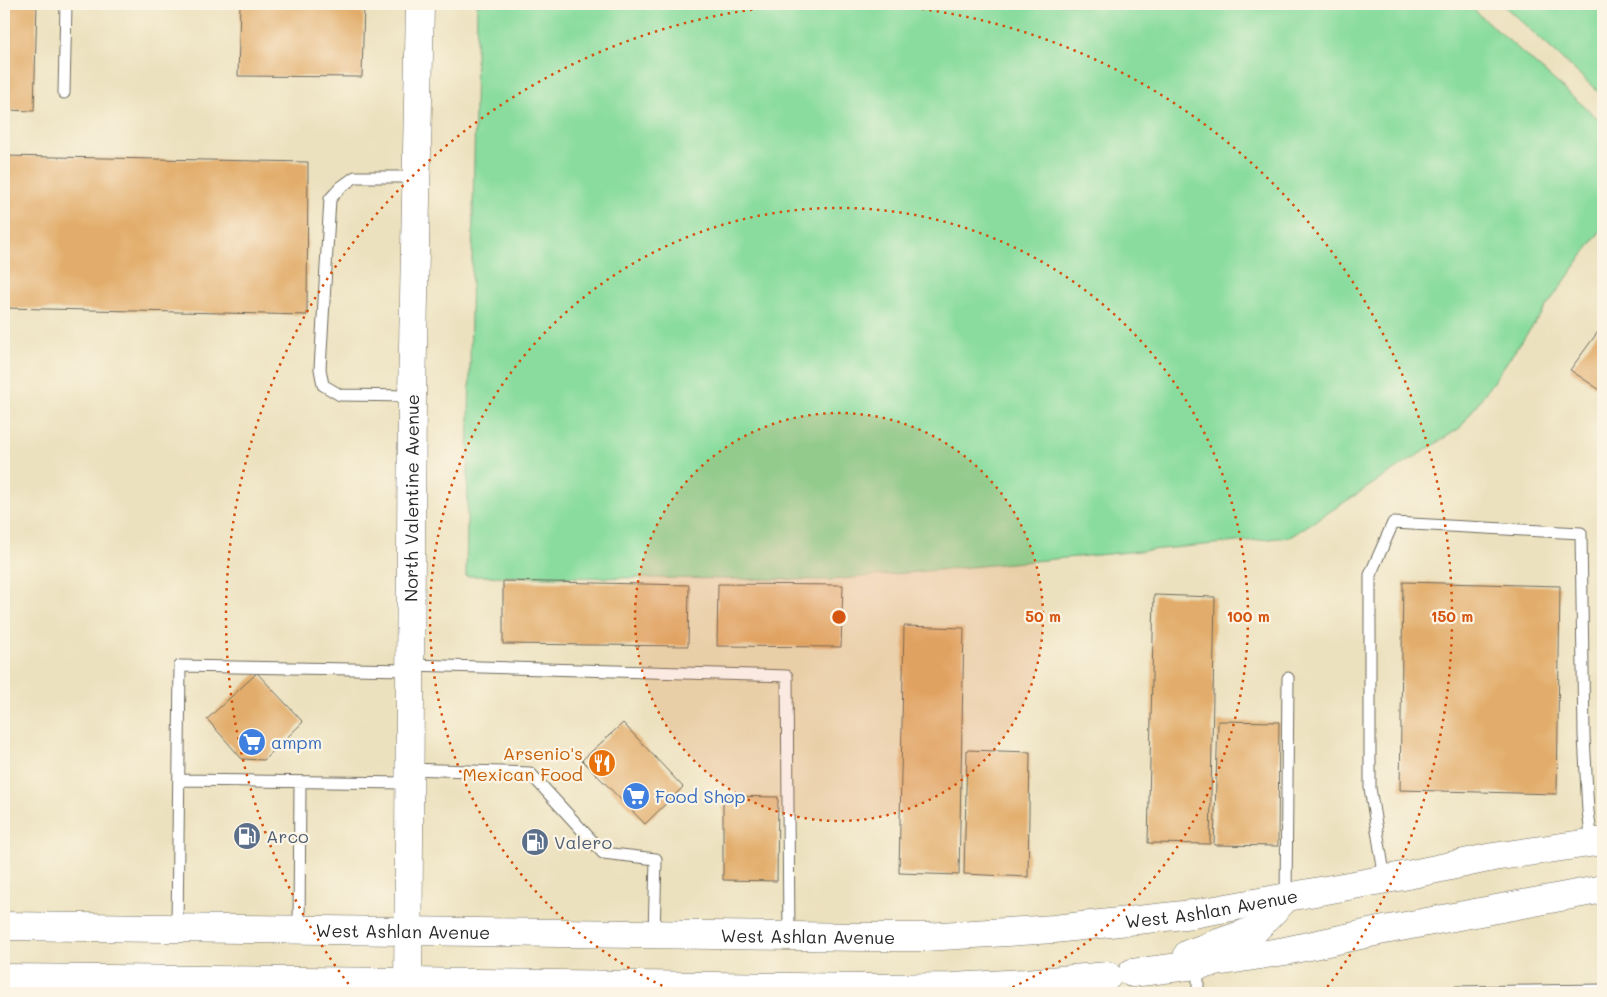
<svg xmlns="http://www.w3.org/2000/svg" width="1607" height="997" viewBox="0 0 1607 997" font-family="Mali,sans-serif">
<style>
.green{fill:#89dc9e;stroke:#5a8464}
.building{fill:#e2ad6c}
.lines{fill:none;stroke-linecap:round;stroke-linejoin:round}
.service-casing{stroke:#6f6b5e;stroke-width:13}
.tertiary-casing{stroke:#6f6b5e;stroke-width:29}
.primary-casing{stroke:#6f6b5e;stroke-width:29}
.service{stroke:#fff;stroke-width:11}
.tertiary{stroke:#fff;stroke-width:28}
.primary{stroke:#fff;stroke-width:28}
.ring{fill:none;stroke:#d5540f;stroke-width:2.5;stroke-dasharray:2.5 5}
.labels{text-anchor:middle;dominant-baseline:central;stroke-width:4.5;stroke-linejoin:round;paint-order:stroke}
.street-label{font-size:18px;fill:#2b2b2b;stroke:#fcf5e5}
.shop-label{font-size:18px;fill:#366cbe;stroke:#fcf5e5;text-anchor:start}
.food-label{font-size:18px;fill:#c56008;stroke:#fcf5e5;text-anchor:end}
.service-label{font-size:18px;fill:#4e5e75;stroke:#fcf5e5;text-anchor:start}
.centre{fill:#d5540f;stroke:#fcf5e5;stroke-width:2.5}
.ring-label{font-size:15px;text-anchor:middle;font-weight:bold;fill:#d5540f;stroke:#fcf5e5;stroke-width:4.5;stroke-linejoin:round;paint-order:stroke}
</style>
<rect width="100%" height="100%" fill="#fcf5e5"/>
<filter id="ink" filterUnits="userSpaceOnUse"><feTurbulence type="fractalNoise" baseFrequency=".02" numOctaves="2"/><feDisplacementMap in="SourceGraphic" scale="10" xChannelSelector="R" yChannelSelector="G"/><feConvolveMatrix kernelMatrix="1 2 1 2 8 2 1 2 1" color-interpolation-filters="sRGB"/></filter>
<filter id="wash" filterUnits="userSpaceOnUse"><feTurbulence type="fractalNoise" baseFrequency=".0096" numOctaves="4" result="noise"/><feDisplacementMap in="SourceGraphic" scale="20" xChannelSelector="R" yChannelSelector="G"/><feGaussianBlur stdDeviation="1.12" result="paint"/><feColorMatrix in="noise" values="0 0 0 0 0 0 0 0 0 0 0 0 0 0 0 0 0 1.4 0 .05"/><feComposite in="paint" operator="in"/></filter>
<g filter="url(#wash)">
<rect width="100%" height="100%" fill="#ece1be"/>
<path class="green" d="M477 4H1467L1603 123V227L1460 428 1290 537 830 580 466 576Z
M1502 4H1603V96Z"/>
<g id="blocks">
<path class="building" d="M4 4H37L34 111 4 110Z
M240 4H364L362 77 238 76Z
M4 156 308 162 307 315 4 308Z
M1603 325V392L1570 370Z
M503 581 689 585 688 646 503 644Z
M1403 582 1560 586 1557 794 1400 790Z
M718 584 843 585 841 647 717 646Z
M1154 595 1215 597 1210 844 1148 843Z
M904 626 964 628 959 875 899 873Z
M257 673 303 722 264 760 242 759 207 719Z
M1218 721 1279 722 1278 846 1214 845Z
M623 723 683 787 645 824 582 760Z
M967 750 1030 752 1028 877 964 874Z
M723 796 778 797 777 881 723 880Z"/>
</g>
</g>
<g filter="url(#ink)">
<use href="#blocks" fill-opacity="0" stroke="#6f6b5e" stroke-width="1"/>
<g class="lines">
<g class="service-casing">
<path id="service" d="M64 93 66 4
M412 396 340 395 323 385 320 369 330 199 341 187 355 177H416
M410 665 787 676 789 937
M409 769 530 773 603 853 656 859 654 935
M179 780 409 783
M1385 879 1370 788V575L1393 523 1581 533 1584 736 1588 811 1592 842
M1286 898 1288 678
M177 929 180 666 410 670
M299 930 300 782
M1198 965V993
M1457 993V992L1603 990"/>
</g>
<g class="tertiary-casing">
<g id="tertiary">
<path id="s1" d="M408 993 412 396 420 4"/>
</g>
</g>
<g class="primary-casing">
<g id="primary">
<path id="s2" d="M4 926 864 937H925L1054 929 1193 914 1403 876 1493 857 1603 841"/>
<path d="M1188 954 1255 930 1286 898"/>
<path d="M1132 973 1204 964 1285 951 1379 931 1603 889"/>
<path d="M4 978 408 982 868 988 952 987 1025 983 1108 976"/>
</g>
</g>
<use href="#service" class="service"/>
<use href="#tertiary" class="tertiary"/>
<use href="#primary" class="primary"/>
</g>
</g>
<circle cx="839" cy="617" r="204" fill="#d5540f" fill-opacity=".12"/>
<g class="ring">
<circle cx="839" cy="617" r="204"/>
<path d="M676 992A409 409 0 1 1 1002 992"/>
<path d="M353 990A613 613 0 1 1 1325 990"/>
</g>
<defs>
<g id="supermarket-disc" transform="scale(1.4375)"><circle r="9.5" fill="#3f7fe0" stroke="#fcf5e5"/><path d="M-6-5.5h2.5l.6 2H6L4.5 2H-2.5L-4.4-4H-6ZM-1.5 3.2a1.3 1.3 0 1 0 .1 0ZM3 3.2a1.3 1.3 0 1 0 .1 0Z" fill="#fff"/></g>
<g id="restaurant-disc" transform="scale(1.4375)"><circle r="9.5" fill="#e8710a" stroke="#fcf5e5"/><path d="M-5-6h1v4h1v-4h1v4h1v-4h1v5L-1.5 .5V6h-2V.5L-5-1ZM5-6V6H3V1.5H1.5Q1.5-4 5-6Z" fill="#fff"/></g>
<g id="fuel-disc" transform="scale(1.4375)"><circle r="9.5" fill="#5c6f8a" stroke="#fcf5e5"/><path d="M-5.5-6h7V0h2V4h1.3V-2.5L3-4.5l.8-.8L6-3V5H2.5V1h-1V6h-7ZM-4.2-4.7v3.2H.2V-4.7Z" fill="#fff"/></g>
</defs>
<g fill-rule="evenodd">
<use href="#supermarket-disc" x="252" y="742"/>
<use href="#restaurant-disc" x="602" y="763"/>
<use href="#supermarket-disc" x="636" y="796"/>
<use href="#fuel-disc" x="247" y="836"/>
<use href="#fuel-disc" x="535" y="842"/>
</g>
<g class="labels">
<g class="street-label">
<text stroke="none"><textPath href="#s1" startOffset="495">North Valentine Avenue</textPath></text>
<text stroke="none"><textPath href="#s2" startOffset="1209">West Ashlan Avenue</textPath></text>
<text stroke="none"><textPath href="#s2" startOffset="399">West Ashlan Avenue</textPath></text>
<text stroke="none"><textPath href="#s2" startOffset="804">West Ashlan Avenue</textPath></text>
</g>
<g class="shop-label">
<text x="271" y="742">ampm</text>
<text x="655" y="796">Food Shop</text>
</g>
<g class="food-label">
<text x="583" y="753">Arsenio's<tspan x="583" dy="21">Mexican Food</tspan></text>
</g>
<g class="service-label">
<text x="266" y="836">Arco</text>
<text x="554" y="842">Valero</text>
</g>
</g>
<circle cx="839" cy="617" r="8" class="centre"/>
<g class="ring-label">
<text x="1043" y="622">50 m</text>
<text x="1248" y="622">100 m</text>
<text x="1452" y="622">150 m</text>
</g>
<rect width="1607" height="997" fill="none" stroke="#fcf5e5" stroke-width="20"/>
</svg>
